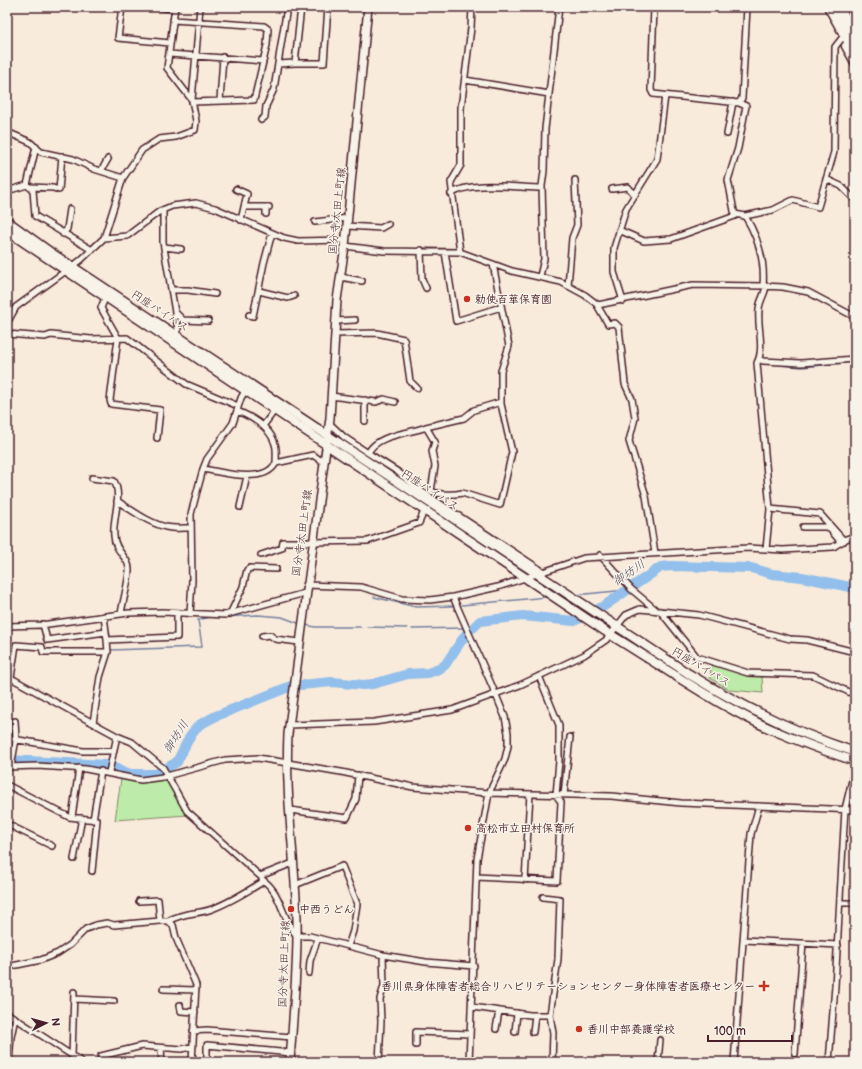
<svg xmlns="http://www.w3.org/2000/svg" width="862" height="1069" viewBox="0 0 862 1069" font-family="'Balsamiq Sans','Klee One',sans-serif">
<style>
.green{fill:#bdeba9;stroke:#84856a}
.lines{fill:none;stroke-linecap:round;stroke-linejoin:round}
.stream{stroke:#757f9f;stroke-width:1.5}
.river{stroke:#92bfec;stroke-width:10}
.minor-casing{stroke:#4a1f2b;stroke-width:8}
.secondary-casing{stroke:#4a1f2b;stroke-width:10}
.trunk-casing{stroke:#4a1f2b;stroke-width:11}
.motorway-casing{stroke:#4a1f2b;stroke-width:12}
.minor{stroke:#f7f3e8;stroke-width:5}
.secondary{stroke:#f7f3e8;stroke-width:7}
.trunk{stroke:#f7f3e8;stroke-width:8}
.motorway{stroke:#f7f3e8;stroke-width:9}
.poi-dot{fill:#c8321e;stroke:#f7f3e8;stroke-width:1.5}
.labels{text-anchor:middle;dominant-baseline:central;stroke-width:3;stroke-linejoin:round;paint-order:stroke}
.street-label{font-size:11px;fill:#4a1f2b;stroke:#f7f3e8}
.poi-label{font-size:11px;font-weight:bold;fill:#4a1f2b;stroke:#f7f3e8;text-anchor:start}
.water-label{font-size:12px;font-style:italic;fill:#604f65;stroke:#f7f3e8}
</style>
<rect width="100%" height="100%" fill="#f8ebdb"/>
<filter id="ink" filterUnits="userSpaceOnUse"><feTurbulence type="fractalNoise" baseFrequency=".025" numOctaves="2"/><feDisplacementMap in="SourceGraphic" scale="8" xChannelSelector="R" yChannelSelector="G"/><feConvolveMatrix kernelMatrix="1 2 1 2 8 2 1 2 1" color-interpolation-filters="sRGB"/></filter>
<g filter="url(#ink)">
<path class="green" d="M714 665 740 672V674L762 677 763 693 730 690 710 678 711 666Z
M164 778 168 780 188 815 115 820 121 779 141 782Z"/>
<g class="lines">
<path class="stream" d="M779 365 802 367 855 362
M575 595 627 590
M374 597 416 607 453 606
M462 605 547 597
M223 617 258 615 282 617 298 623
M306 625 315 627H361
M367 627 407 628
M468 628H473
M412 629 464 628
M7 642 15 643
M110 650 201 647 202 646 198 620 211 617"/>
<path class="river" d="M473 628 480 621 523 616 574 621 604 606 661 567 671 566 751 568 772 574 802 577 855 588
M301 685 332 682 363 685 373 684 408 674 428 673 439 669 445 665 466 634
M7 760 107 765 130 774H156L177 762 190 736 199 725 216 716 291 686"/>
<g class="minor-casing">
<path id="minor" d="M122 7 118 38 170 43
M158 7 175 9
M301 7 295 63H324L328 7
M306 7 328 9
M654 7 651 90 653 94 739 103 742 98 747 7
M173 20 264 26 268 29 267 45 254 100 192 102
M169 54 263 61
M278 64 295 63
M465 80 549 94
M192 100 200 7
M220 101 223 57
M261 120 265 117 266 106 274 89 287 7
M7 132 30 142 41 152 73 159 94 169 123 178
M727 134 733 102
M36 147 27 185 33 190 35 216 92 250
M101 171 108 159
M826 179 841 186 855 200
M31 187 53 188 59 190 62 156
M236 189 247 194 241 220
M612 189 628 187 635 195
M7 191 27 185
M451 194C470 180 518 188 542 188
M244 207H269
M266 207V214
M163 210V242L175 312 183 320 208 321
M735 214 745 216C758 237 765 262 763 286
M745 216 773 210 793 200 818 207 834 152 835 47 842 38
M315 222 348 218
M347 226 381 228 388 224
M619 230 644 241 671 239 735 216 728 180 738 148 746 106 739 103
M63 234 67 229 70 209
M104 238 127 236 160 211 172 206 196 203 215 208 284 238 298 241 345 240
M345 246 384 251 460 252 512 271 561 282 585 295 598 305 693 285 763 286 783 287 808 292 855 317
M164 247 181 249
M421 250 422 279 426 288
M445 252 456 321 501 307
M460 252 451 182 461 165V108L471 28 472 7
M540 276 544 259 542 186 544 171 545 129 559 7
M341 277 362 281
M568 286 572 238 577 225 575 180
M766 286C765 295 759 301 759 310 757 327 765 348 757 363L770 509 766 549
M172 290H188L215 294
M259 291 288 298 294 296
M105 298 101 308 118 338 110 400 111 404 160 410 157 438
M623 301 614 272V248L626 209 657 159 665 96
M597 305 608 324 615 323 619 327 625 384 632 399 635 418 629 441 646 496 655 553
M249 315 253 316 264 263 272 233
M336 321 355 320
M7 323 16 307 81 260 104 238 123 178 142 150 159 139 176 137 195 130 196 121 192 100 167 68 175 7
M7 334 45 337 51 335 91 339 127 338 186 384 238 406
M175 334 178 329 175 312
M335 334 377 333 404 339 410 381 417 388
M759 359 763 361 801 363 855 359
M331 396 376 402 384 399 395 402
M365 400V421
M237 411C252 417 270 427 275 444 277 449 276 457 276 463
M329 423 344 437 368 453C377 434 409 434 426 427L435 442 432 451 435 466 431 491C439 495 454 495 462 493L500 505 512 452 501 404V371L509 346 493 264
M263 426 275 410
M426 427 464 418 474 410 501 402
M368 453 398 472 421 491 544 572
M203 469C222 472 264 485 276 463L313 455 323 462
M92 478 114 481C123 496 112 519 114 536 115 553 130 557 129 571 128 585 123 600 121 614
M117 501C132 510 148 523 166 527 174 529 183 528 191 528
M240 507 247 476
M770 509 820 514 844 541
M803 527H828L839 540
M312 542 368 541 419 523 425 509
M261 555 282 548 283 542H312
M600 555 631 589 656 610
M306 585 361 587 402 599 430 600 453 597 498 587 584 558 748 548 783 550 833 547 846 539 855 536
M453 597 496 695 505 717 508 733V746L505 759 489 793 477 859 469 1062
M660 611 697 657 748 673 813 675 855 695
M190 614 192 580 191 514 203 469 207 459 233 423 241 398 245 391
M230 614 243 587 247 570 250 568 276 569
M104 616 107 640 177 637V613
M43 624 47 640 106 632
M7 626 41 625 128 613 162 612 225 615 305 593
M262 636 270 635 275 639 299 642
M107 640 108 652 100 677 93 723 117 736 109 772
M93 723 11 678 16 645 42 647 43 652H108
M289 725 374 722 452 710 520 685 584 655 606 640 626 615 640 609 699 615 790 639 807 640 855 652
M117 736 132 742 163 768 187 811 260 876 293 863
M7 738 83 751H114
M7 767 37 766 86 769 141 780 163 777 225 760 258 758 341 772 413 787 489 793 611 796 681 803 855 810
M11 767 16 739 15 721
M7 785 69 817 97 820 92 871
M564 795 570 737
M290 810 347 818 356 799 358 775
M72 817 79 768
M93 820 101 771
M7 824 52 846
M74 859 82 818
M477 877 557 881 561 802 556 795 559 761V725L539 676
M525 880 530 794
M264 881C282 894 282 920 297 936H310L383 955 426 962 474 966
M295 885 342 866 357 904 353 931 348 946
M543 897 560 899 558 959 550 1015 553 1033 552 1062
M139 901 158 900 160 921
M840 903H855
M168 921C186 911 196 915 212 909 231 902 248 891 264 881L262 879
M743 940 838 945
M7 967 41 960 58 953 70 945 86 929 96 925 107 923 114 925 160 921H168L173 925 176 938 196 985 192 1062
M309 973 310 961 318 938
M163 989 196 990
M74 999 114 1001
M180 1005 181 1011 195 1012
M472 1007 530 1015H550
M7 1013 82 1062
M496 1029 499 1011
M193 1031 207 1030 292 1037
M515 1032 517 1013
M533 1032 535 1015
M416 1045V1032L470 1034
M161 1048 162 1062
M795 1054 803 943
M72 1056 74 992
M9 1062 11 1037 15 1018
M101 1062V1056L142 1046 182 1049 193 1046
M207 1062V1045L291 1053
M379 1062 381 1021 380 999 384 986 383 955
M658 1062 660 1040
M734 1062 751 834 759 806
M829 1062 835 986 845 809 855 768"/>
</g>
<g class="secondary-casing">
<path id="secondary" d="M290 1062C293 1015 298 967 297 919 295 858 285 796 288 734L330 418 337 300 345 246 368 7"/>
</g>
<g class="trunk-casing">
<path id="trunk" d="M846 46 855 62
M7 221 50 252 689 674C741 706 796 733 855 752
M7 231 611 635C660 665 707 698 758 723 789 738 822 750 855 761"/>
</g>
<g class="motorway-casing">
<path id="motorway" d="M829 7 855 53
M839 7 855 36"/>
</g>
<use href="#minor" class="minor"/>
<use href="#secondary" class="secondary"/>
<use href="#trunk" class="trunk"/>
<use href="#motorway" class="motorway"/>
</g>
</g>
<g class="poi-dot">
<circle cx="467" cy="299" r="4"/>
<circle cx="468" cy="828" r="4"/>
<circle cx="291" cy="909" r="4"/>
<path d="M762 980h4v4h4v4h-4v4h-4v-4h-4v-4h4z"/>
<circle cx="579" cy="1029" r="4"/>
</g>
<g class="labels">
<g class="street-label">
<text transform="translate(337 211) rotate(-84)">国分寺太田上町線</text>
<text transform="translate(160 311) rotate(33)">円座バイパス</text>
<text transform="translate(430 490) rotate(33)">円座バイパス</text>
<text transform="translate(302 533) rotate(-82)">国分寺太田上町線</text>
<text transform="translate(701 667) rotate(31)">円座バイパス</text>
<text transform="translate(284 964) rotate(-88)">国分寺太田上町線</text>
</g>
<g class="poi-label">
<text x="475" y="299">勅使百華保育園</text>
<text x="476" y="828">高松市立田村保育所</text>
<text x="299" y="909">中西うどん</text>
<text x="755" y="986" text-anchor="end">香川県身体障害者総合リハビリテーションセンター身体障害者医療センター</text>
<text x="587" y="1029">香川中部養護学校</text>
</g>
<g class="water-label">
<text transform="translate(629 573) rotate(-34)">御坊川</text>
<text transform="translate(176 737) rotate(-57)">御坊川</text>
</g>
</g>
<rect width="862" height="1069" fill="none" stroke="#f7f3e8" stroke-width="24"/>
<rect x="12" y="12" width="838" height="1045" fill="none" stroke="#4a1f2b" stroke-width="1.5" filter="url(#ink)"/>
<g transform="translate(46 1023) rotate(84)" stroke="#f7f3e8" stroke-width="3" paint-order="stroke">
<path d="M0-3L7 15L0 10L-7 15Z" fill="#4a1f2b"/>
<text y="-6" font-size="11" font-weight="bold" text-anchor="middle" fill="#4a1f2b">N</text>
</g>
<path d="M708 1035v6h84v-6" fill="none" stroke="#4a1f2b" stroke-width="2"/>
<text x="714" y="1035" font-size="12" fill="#4a1f2b" stroke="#f7f3e8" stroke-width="3" paint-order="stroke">100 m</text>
</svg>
